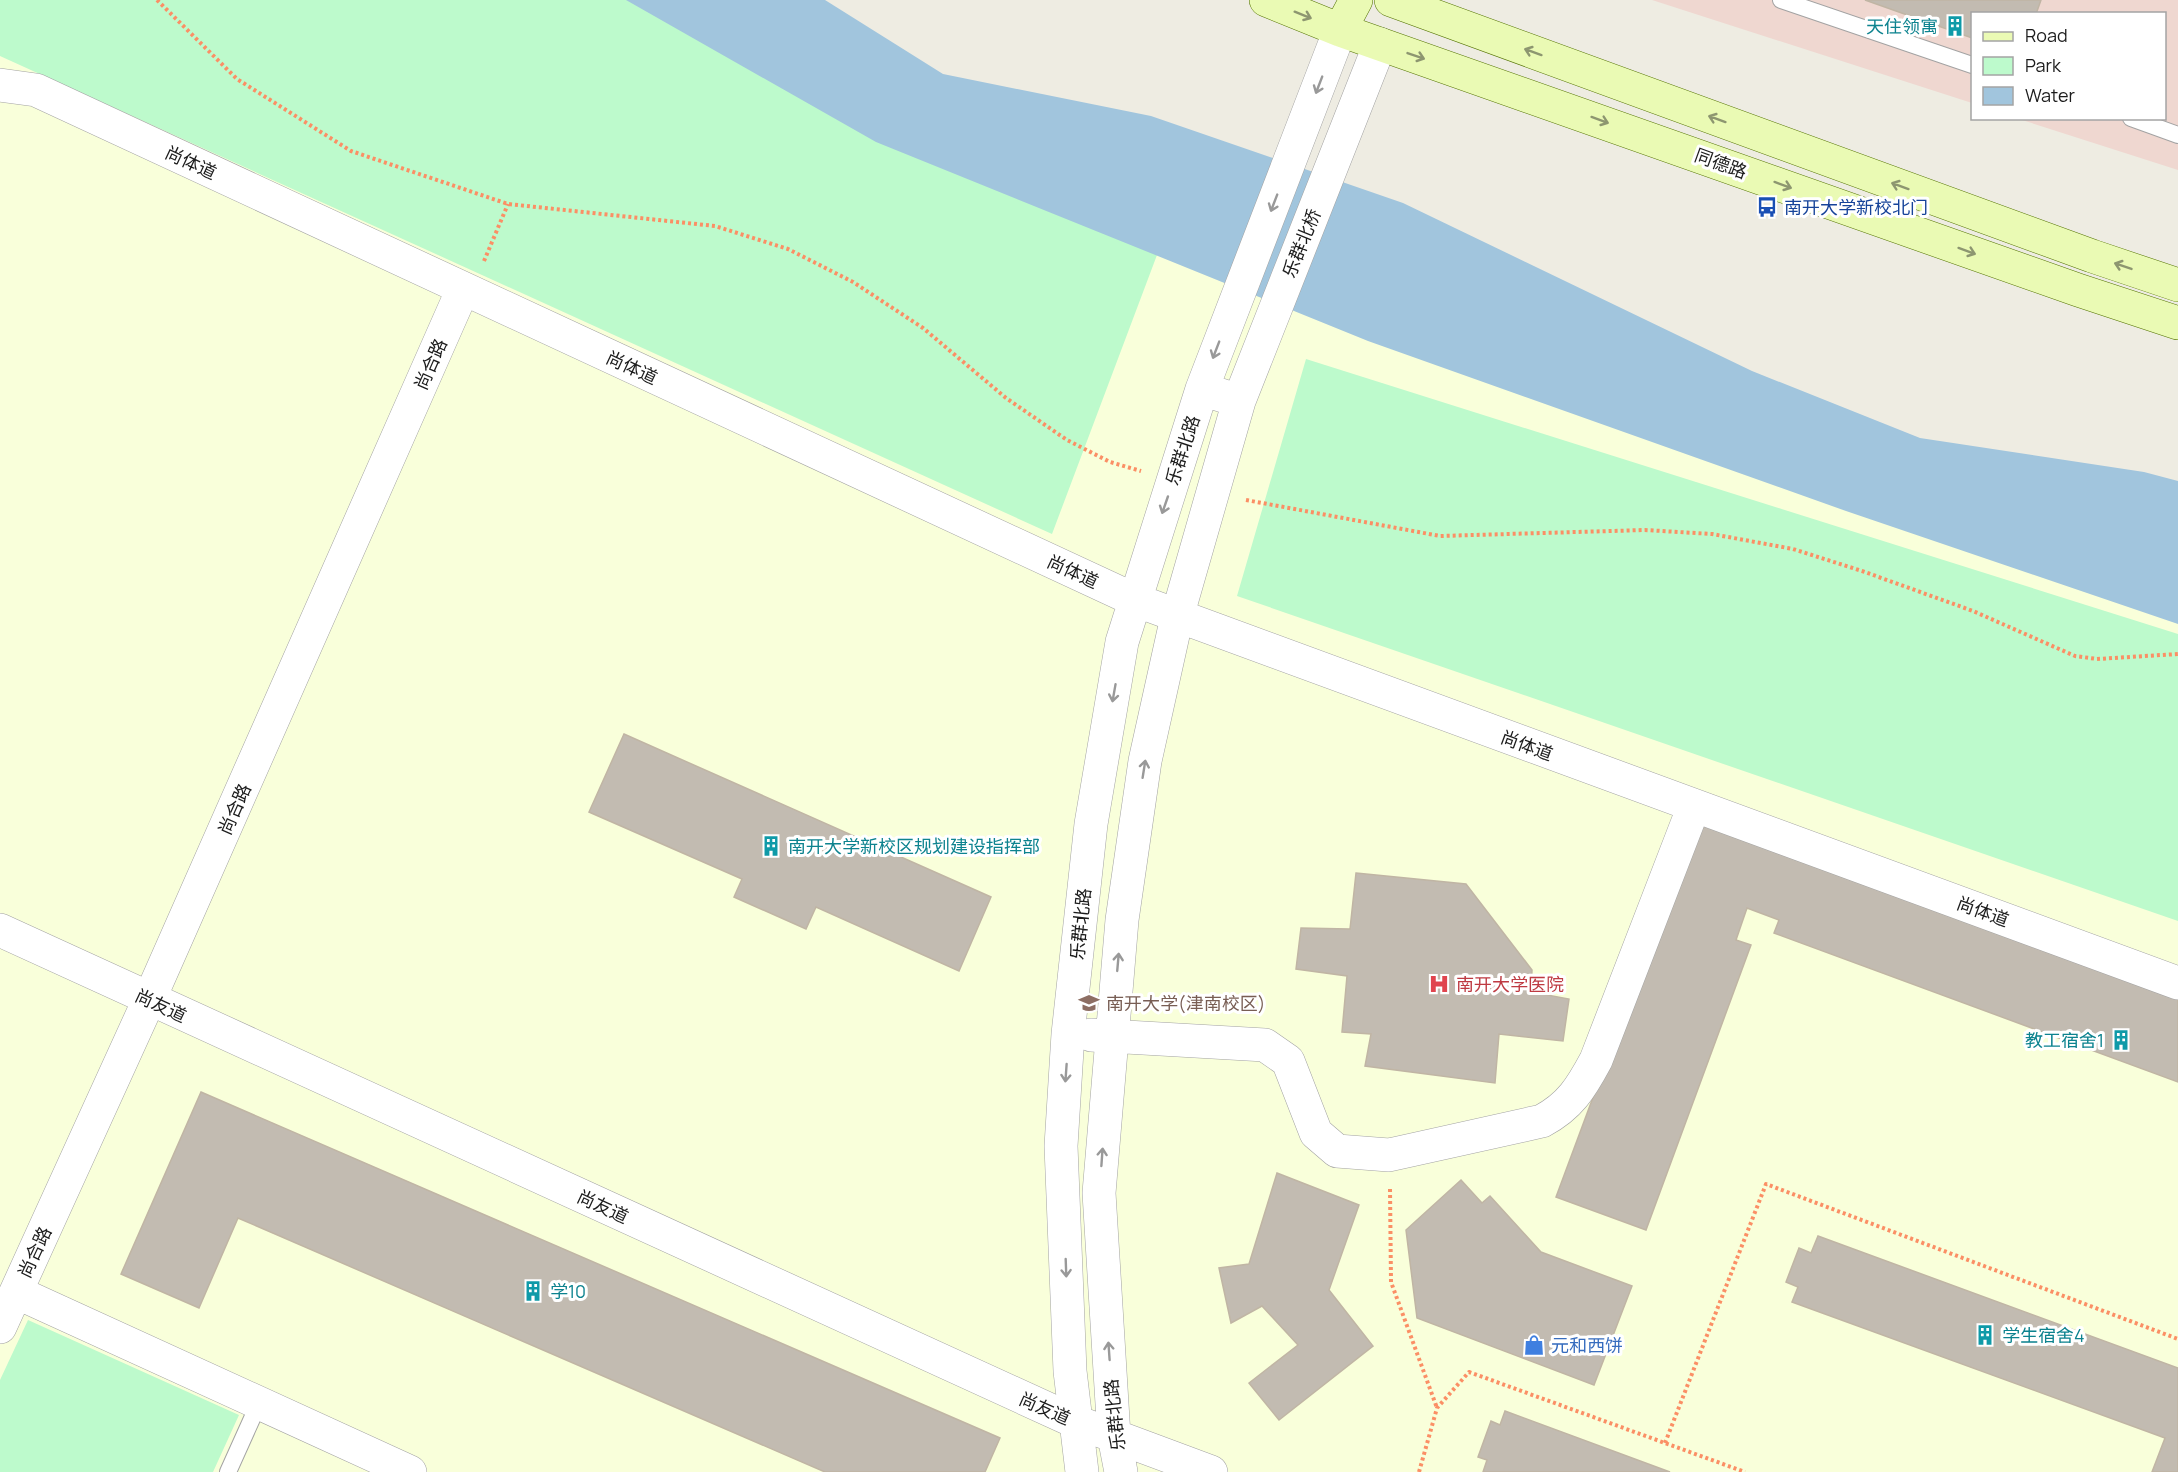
<svg xmlns="http://www.w3.org/2000/svg" width="2178" height="1472" viewBox="0 0 2178 1472" font-family="Manrope,'Noto Sans SC',sans-serif">
<style>
.commercial{fill:#efd7d0}
.education{fill:#f9ffda}
.park{fill:#bdfacc}
.water{fill:#a1c5dd}
.building{fill:#c2bbb1;stroke:#c0b5a4;stroke-width:1.5}
.lines{fill:none;stroke-linecap:round;stroke-linejoin:round}
.lane-casing{stroke:#a3a3a3;stroke-width:18}
.street-casing{stroke:#a3a3a3;stroke-width:34}
.secondary-casing{stroke:#547303;stroke-width:34}
.path{stroke:#fb8f65;stroke-width:4;stroke-dasharray:3 3;stroke-linecap:butt}
.lane{stroke:#fff;stroke-width:16}
.street{stroke:#fff;stroke-width:33}
.secondary{stroke:#eafab4;stroke-width:33}
.oneway{stroke:#8d9670}
.oneway2{stroke:#999}
.labels{text-anchor:middle;dominant-baseline:central;stroke-width:6;stroke-linejoin:round;paint-order:stroke}
.culture-label{font-size:18px;fill:#0d838f;stroke:#fff;text-anchor:start}
.street-label{font-size:18px;fill:#1c1c1c;stroke:#fff}
.transit-label{font-size:18px;fill:#164399;stroke:#fff;text-anchor:start}
.health-label{font-size:18px;fill:#be3a42;stroke:#fff;text-anchor:start}
.education-label{font-size:18px;fill:#785e54;stroke:#fff;text-anchor:start}
.shop-label{font-size:18px;fill:#366cbe;stroke:#fff;text-anchor:start}
</style>
<rect width="100%" height="100%" fill="#eeece2"/>
<path class="commercial" d="M1652 0H2178V170L2019 119 2164 118V14H1972V103Z"/>
<path class="education" d="M0 0H714L2178 534V1472H0Z"/>
<path class="park" d="M0 0H637L1157 255 1052 534 0 56Z
M1306 359 2178 634V921L1237 596Z
M28 1320 239 1415 213 1472H0V1380Z"/>
<path class="water" d="M626 0H825L943 74 1151 116 1403 203 1752 371 1920 438 2144 472 2178 481V624L1846 511 1368 341 876 142Z"/>
<path class="building" d="M1865 0H2041L2036 14H1972V38Z
M624 734 991 897 959 971 816 907 806 929 734 897 742 879 589 812Z
M1696 820 2178 998V1082L1774 933 1779 920 1747 908 1736 940 1751 945 1646 1230 1556 1197Z
M1356 873 1466 884 1532 970 1531 992 1569 999 1563 1041 1499 1034 1495 1083 1365 1066 1371 1034 1342 1032 1347 976 1296 969 1301 928 1350 929Z
M201 1092 1000 1438 985 1472H825L238 1218 199 1308 121 1274Z
M1277 1173 1359 1205 1329 1290 1373 1346 1279 1420 1249 1383 1298 1345 1262 1306 1231 1323 1219 1268 1249 1264Z
M1461 1180 1482 1203 1490 1196 1541 1252 1632 1286 1594 1385 1417 1318 1406 1230Z
M1818 1236 2178 1368V1472H2152L2165 1438 1792 1302 1798 1287 1786 1282 1799 1248 1811 1253Z
M1505 1411 1670 1472H1483L1487 1460 1478 1457 1491 1421 1500 1425Z"/>
<g class="lines">
<g class="lane-casing">
<path id="lane" d="M1781 0 1972 65
M2131 118 2178 135
M228 1472 259 1403"/>
</g>
<g class="street-casing">
<path id="street" d="M0 85 36 90 1135 600 2178 983
M1239 401 1380 44
M0 930 1074 1421 1211 1472
M1091 1035 1265 1045 1288 1061 1316 1133 1337 1151 1389 1155 1542 1121C1570 1106 1581 1088 1596 1060L1694 806
M16 1292 410 1472
M0 1327 149 1000 463 289
M1082 1472 1070 1371 1061 1146 1068 1034 1091 824 1122 642 1202 389 1340 30
M1121 1472 1114 1436 1099 1193 1122 920 1145 761 1177 617 1239 401 1202 389"/>
</g>
<g class="secondary-casing">
<path id="secondary" d="M1266 0 1340 30 2078 290 2178 323
M1391 0 2092 256 2178 285
M1340 30 1356 0"/>
</g>
<path class="path" d="M157 0 237 79 351 151 508 204 715 226 788 249 853 282 923 328 1006 398 1067 440 1110 462 1141 471
M484 261 508 204
M1246 500 1440 536 1645 530 1712 534 1793 549 1862 571 1973 611 2075 656 2097 659 2178 654
M1390 1189 1391 1282 1437 1408
M1665 1443 1766 1184 2178 1339
M1419 1472 1437 1408 1469 1372 1745 1472"/>
<use href="#lane" class="lane"/>
<use href="#street" class="street"/>
<use href="#secondary" class="secondary"/>
</g>
<defs><path id="oneway-shaft" d="M-6 0H5M1.5-3L5.5 0L1.5 3" fill="none" stroke-width="1.6" stroke-linecap="round" stroke-linejoin="round" transform="scale(1.5)"/></defs>
<g class="oneway">
<use href="#oneway-shaft" transform="translate(1303 15) rotate(22)"/>
<use href="#oneway-shaft" transform="translate(1533 52) rotate(-160)"/>
<use href="#oneway-shaft" transform="translate(1416 56) rotate(19)"/>
<use href="#oneway-shaft" transform="translate(1717 119) rotate(-160)"/>
<use href="#oneway-shaft" transform="translate(1600 120) rotate(20)"/>
<use href="#oneway-shaft" transform="translate(1783 185) rotate(20)"/>
<use href="#oneway-shaft" transform="translate(1900 186) rotate(-160)"/>
<use href="#oneway-shaft" transform="translate(1967 251) rotate(20)"/>
<use href="#oneway-shaft" transform="translate(2123 266) rotate(-161)"/>
</g>
<g class="oneway2">
<use href="#oneway-shaft" transform="translate(1319 85) rotate(111)"/>
<use href="#oneway-shaft" transform="translate(1274 203) rotate(111)"/>
<use href="#oneway-shaft" transform="translate(1216 350) rotate(111)"/>
<use href="#oneway-shaft" transform="translate(1165 505) rotate(109)"/>
<use href="#oneway-shaft" transform="translate(1114 693) rotate(100)"/>
<use href="#oneway-shaft" transform="translate(1144 769) rotate(-81)"/>
<use href="#oneway-shaft" transform="translate(1118 962) rotate(-85)"/>
<use href="#oneway-shaft" transform="translate(1066 1073) rotate(94)"/>
<use href="#oneway-shaft" transform="translate(1102 1157) rotate(-86)"/>
<use href="#oneway-shaft" transform="translate(1066 1268) rotate(88)"/>
<use href="#oneway-shaft" transform="translate(1109 1351) rotate(-94)"/>
</g>
<defs>
<g id="building-bare" transform="scale(1.62)"><path d="M-4-6H4V6H1V3H-1V6H-4ZM-2.5-4.3h1.7v1.8h-1.7ZM.8-4.3h1.7v1.8H.8ZM-2.5-1h1.7V.8h-1.7ZM.8-1h1.7V.8H.8Z" fill="#0f9aa8" stroke="#fff" stroke-width="2.5" paint-order="stroke"/></g>
<g id="bus-bare" transform="scale(1.62)"><path d="M-5-6H5V4H4V6H2V4H-2V6H-4V4H-5ZM-3.5-4V0h7V-4ZM-3.5 1.2v1.5H-2V1.2ZM2 1.2v1.5H3.5V1.2Z" fill="#1a4fb4" stroke="#fff" stroke-width="2.5" paint-order="stroke"/></g>
<g id="hospital-bare" transform="scale(1.62)"><path d="M-5-5h3v3.5h4V-5h3V5h-3V1.5h-4V5h-3Z" fill="#e0444e" stroke="#fff" stroke-width="2.5" paint-order="stroke"/></g>
<g id="university-bare" transform="scale(1.62)"><path d="M0-5L7-2L0 1L-7-2ZM-4 1L0 2.5L4 1V4Q0 6-4 4Z" fill="#8d6e63" stroke="#fff" stroke-width="2.5" paint-order="stroke"/></g>
<g id="shop-bare" transform="scale(1.62)"><path d="M-5-2.5h2.3a2.7 3.5 0 0 1 5.4 0H5L5.5 6h-11ZM-1.5-2.5h3a1.5 2.3 0 0 0-3 0Z" fill="#3f7fe0" stroke="#fff" stroke-width="2.5" paint-order="stroke"/></g>
</defs>
<g fill-rule="evenodd">
<use href="#building-bare" x="1955" y="26"/>
<use href="#bus-bare" x="1767" y="207"/>
<use href="#building-bare" x="771" y="846"/>
<use href="#hospital-bare" x="1439" y="984"/>
<use href="#university-bare" x="1089" y="1003"/>
<use href="#building-bare" x="2121" y="1040"/>
<use href="#building-bare" x="533" y="1291"/>
<use href="#building-bare" x="1985" y="1335"/>
<use href="#shop-bare" x="1534" y="1345"/>
</g>
<g class="labels">
<g class="culture-label">
<text x="1938" y="26" text-anchor="end">天住领寓</text>
<text x="788" y="846">南开大学新校区规划建设指挥部</text>
<text x="2104" y="1040" text-anchor="end">教工宿舍1</text>
<text x="550" y="1291">学10</text>
<text x="2002" y="1335">学生宿舍4</text>
</g>
<g class="street-label">
<text transform="translate(191 162) rotate(25)">尚体道</text>
<text transform="translate(1721 163) rotate(20)">同德路</text>
<text transform="translate(1301 243) rotate(-68)">乐群北桥</text>
<text transform="translate(430 364) rotate(-66)">尚合路</text>
<text transform="translate(632 367) rotate(25)">尚体道</text>
<text transform="translate(1182 450) rotate(-72)">乐群北路</text>
<text transform="translate(1073 571) rotate(25)">尚体道</text>
<text transform="translate(1527 745) rotate(20)">尚体道</text>
<text transform="translate(234 809) rotate(-66)">尚合路</text>
<text transform="translate(1983 911) rotate(20)">尚体道</text>
<text transform="translate(1080 924) rotate(-84)">乐群北路</text>
<text transform="translate(161 1005) rotate(25)">尚友道</text>
<text transform="translate(603 1206) rotate(25)">尚友道</text>
<text transform="translate(34 1252) rotate(-65)">尚合路</text>
<text transform="translate(1045 1408) rotate(24)">尚友道</text>
<text transform="translate(1114 1415) rotate(-96)">乐群北路</text>
</g>
<g class="transit-label">
<text x="1784" y="207">南开大学新校北门</text>
</g>
<g class="health-label">
<text x="1456" y="984">南开大学医院</text>
</g>
<g class="education-label">
<text x="1106" y="1003">南开大学(津南校区)</text>
</g>
<g class="shop-label">
<text x="1551" y="1345">元和西饼</text>
</g>
</g>
<rect x="1971" y="12" width="195" height="108" fill="#ffffff" stroke="#a4a4a4" stroke-width="1.5"/>
<rect x="1983" y="32" width="30" height="9" fill="#eafab4" stroke="#a4a4a4" stroke-width="1.5"/>
<text x="2025" y="42" font-size="18" fill="#1c1c1c">Road</text>
<rect x="1983" y="57" width="30" height="18" fill="#bdfacc" stroke="#a4a4a4" stroke-width="1.5"/>
<text x="2025" y="72" font-size="18" fill="#1c1c1c">Park</text>
<rect x="1983" y="87" width="30" height="18" fill="#a1c5dd" stroke="#a4a4a4" stroke-width="1.5"/>
<text x="2025" y="102" font-size="18" fill="#1c1c1c">Water</text>
</svg>
